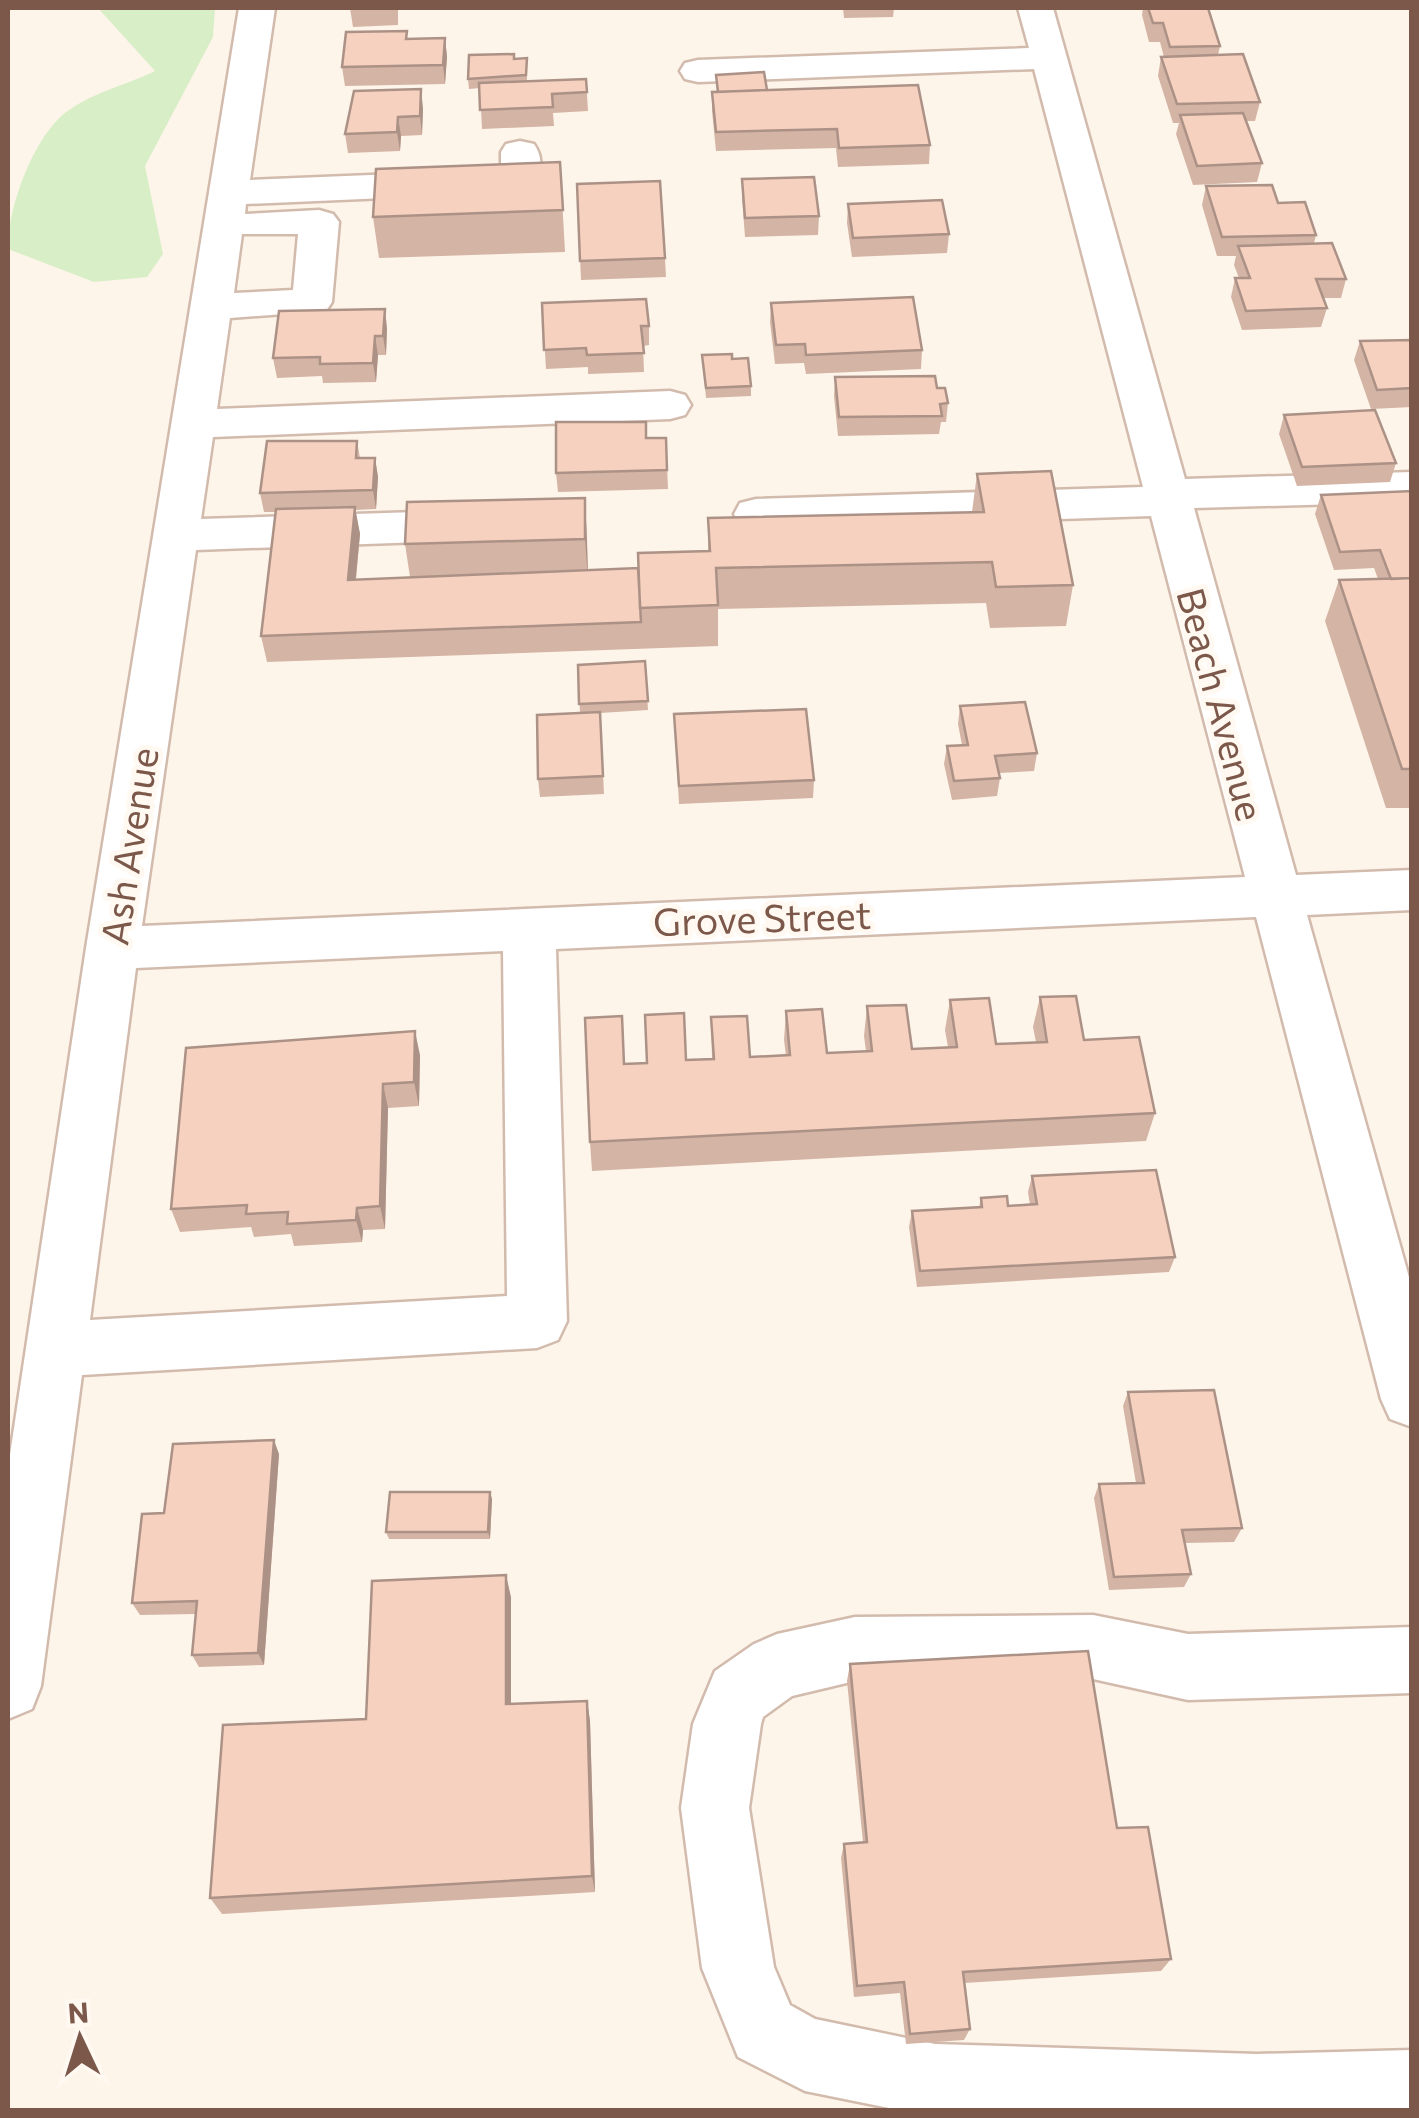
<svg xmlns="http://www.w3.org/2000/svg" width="1419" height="2118" font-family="Commissioner,sans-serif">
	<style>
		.green { fill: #d8eec6 }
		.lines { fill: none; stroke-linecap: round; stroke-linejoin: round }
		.minor-casing { stroke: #d2bbad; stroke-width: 5 }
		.minor { fill: #fff; fill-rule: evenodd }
		.wall { fill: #d4b4a4 }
		.shaded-wall { fill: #ac9286 }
		.building { fill: #f6d1bf; stroke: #ac9286; stroke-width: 2.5 }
		.labels { text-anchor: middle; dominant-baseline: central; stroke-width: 10; stroke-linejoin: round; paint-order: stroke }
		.street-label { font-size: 38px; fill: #7c584a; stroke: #fff9f2 }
	</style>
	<rect width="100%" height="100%" fill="#fef5ea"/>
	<path class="green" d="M98 8H215L213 37 145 166 163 254 147 277 94 282 8 249C7 209 34 134 69 110 93 93 128 84 155 71Z"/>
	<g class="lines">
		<defs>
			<path id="minor" d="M239 8H275L250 180 493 170 501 166V152L506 144 520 141 534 144C553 173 525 186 500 193L246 204 245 214 319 210 333 214 339 222 332 302 326 311 230 318 217 409 670 391 685 395 691 405 685 415 670 419 213 437 201 519 478 510 494 514 501 525 494 536 478 540 196 550 142 926 1245 877 1151 516 756 529 740 525 734 514 740 503 756 499 1143 487 1034 69 698 82 685 79 680 71 685 63 698 60 1029 48 1018 8H1053L1185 479 1412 472V502L1194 508 1296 875 1412 870V910L1307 915 1412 1288V1427L1390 1419 1381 1399 1256 917 556 949 567 1321 558 1340 537 1348 82 1375 41 1686 32 1709 8 1719V1468L86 948ZM242 234H298L293 290 234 293ZM503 951 507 1296 90 1320 136 968Z
				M1093 1615 1188 1634 1412 1627V1693L1188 1700 1093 1679 855 1681 792 1696 763 1717 761 1724 749 1808 774 1967 790 2005 815 2019 935 2044 1257 2054 1412 2050V2110H899L805 2091 738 2057 702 1968 681 1808 693 1724 715 1671 754 1644 777 1634 855 1617Z"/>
		</defs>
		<use href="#minor" class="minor-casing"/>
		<use href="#minor" class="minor"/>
	</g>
	<path class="wall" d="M350 8H398V25L353 27Z
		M843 8H894L893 17 844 18Z
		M1143 8H1207L1220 46 1218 55 1260 102 1255 121H1246L1262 163 1257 182 1193 185 1176 134 1179 123H1173L1158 76 1161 57H1164L1160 42H1149L1142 15Z
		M445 38 447 57 445 84 345 86 342 67 408 39Z
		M514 59 527 68V81L586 79 588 111 553 113 554 126 482 129 480 88 469 89 468 79Z
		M716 75 767 90 930 145 929 164 838 167 836 148 716 151 712 111V92H717Z
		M423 108 422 135 401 136 400 151 348 153 345 134Z
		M560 162 565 252 379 258 373 217Z
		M742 179 819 216 818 235 745 237 742 198Z
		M577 184 665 258 666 277 581 280Z
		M1206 186 1278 203 1316 235 1314 243 1346 279 1341 298H1323L1327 308 1321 327 1242 330 1231 297 1235 278H1239L1234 265 1236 256H1217L1202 205Z
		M848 204 949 234 947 253 852 257 847 223Z
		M542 303 649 326V345L643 346 644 372 588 374V367L546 369Z
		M771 303 922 350 921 369 806 374 804 363 775 364 770 322Z
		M387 328 386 355H378L376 382 323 383 322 376 277 378 273 358Z
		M1412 340V407L1371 409 1354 360 1360 341Z
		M702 355 751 386V396L706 398Z
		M835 377 937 388 948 403 946 422H941L939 434 838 436 834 396Z
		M1284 415 1396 463 1390 482 1297 486 1279 434Z
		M646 438H666L668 489 558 492 556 473Z
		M357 441 360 458H375L378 477 376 509 355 510 360 534 356 580 410 577 405 544 585 498 588 570 638 568 708 551V518L972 512 977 474 1073 585 1066 626 990 628 986 603 718 609V646L267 662 261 636 276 512H264L260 493Z
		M1412 491V808H1386L1325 621 1339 580 1378 579 1374 568 1334 570 1315 514 1321 495Z
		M645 661 648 710 600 713 604 794 540 797 538 779 580 713 578 665Z
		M960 706 1037 753 1034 771 999 773 1000 778 997 796 952 800 944 764 947 746 962 745 958 724Z
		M674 714 814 780 813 798 679 804Z
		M1040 997 1155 1113 1146 1141 592 1171 590 1142 624 1064 712 1059 711 1017 750 1057 786 1056 784 1040 786 1011 827 1053 866 1051 864 1036 867 1006 912 1049 948 1047 945 1030 950 1000 996 1044 1036 1042 1033 1027Z
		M420 1055 419 1106 388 1108 385 1229 363 1230 362 1242 294 1246 291 1234 254 1237 251 1227 180 1232 171 1209Z
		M1032 1176 1175 1257 1169 1272 917 1287 909 1227 912 1211 979 1207 981 1198 1008 1206 1030 1205 1028 1192Z
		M1128 1392 1242 1528 1234 1542 1185 1543 1191 1574 1184 1587 1109 1590 1094 1498 1099 1484 1136 1483 1123 1406Z
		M279 1454 264 1665 199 1667 192 1655 196 1614 140 1615 132 1603 164 1513Z
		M490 1492 492 1499 490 1539H389L386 1532Z
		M511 1597V1704L587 1701 590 1721 595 1892 222 1914 210 1898 366 1719Z
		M850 1664 1117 1828 1171 1959 1161 1971 964 1983 970 2029 964 2040 906 2044 900 1993 854 1997 841 1858 844 1844 863 1842 847 1681Z"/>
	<path class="shaded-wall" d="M445 38 447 57 445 84 443 65Z
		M421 89 423 108 422 135 420 116Z
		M398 117 401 136 400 151 397 132Z
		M385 309 387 328 386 355 383 336Z
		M375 336 378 355 376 382 373 363Z
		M375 458 378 477 376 509 373 490Z
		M585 498 587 539 588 580 585 539Z
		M355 507 360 534 353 606 348 580Z
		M415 1031 420 1055 419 1106 414 1082Z
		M383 1084 388 1108 385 1229 380 1206Z
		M357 1208 363 1230 362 1242 356 1220Z
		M274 1440 279 1454 264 1665 258 1653Z
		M490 1492 492 1499 490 1539 488 1532Z
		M506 1575 511 1597V1724L506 1704Z
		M587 1701 590 1721 595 1892 592 1876Z"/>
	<path class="building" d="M1148 8H1208L1220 46 1170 47 1163 23H1153Z
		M407 31 406 39 445 38 443 65 342 67 346 32Z
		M514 54V59L527 58 526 75 468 79 469 55Z
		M1243 54 1260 102 1177 104 1161 57Z
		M764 72 767 90 718 92 716 75Z
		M586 79 587 92 552 94 553 107 480 110 479 83Z
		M918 85 930 145 839 148 837 129 716 132 712 92Z
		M421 89 420 116 398 117 397 132 345 134 354 91Z
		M1243 113 1262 163 1197 166 1180 115Z
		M560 162 563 210 373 217 376 169Z
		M814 177 819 216 745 218 742 179Z
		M660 181 665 258 580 261 577 184Z
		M1272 185 1278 203 1305 202 1316 235 1222 237 1206 186Z
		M942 200 949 234 853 238 848 204Z
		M1332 243 1346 279H1316L1327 308 1246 311 1235 278H1250L1238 246Z
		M913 297 922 350 806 355 805 344 776 345 771 303Z
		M646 299 649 326H641L644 353 587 355 586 348 544 350 542 303Z
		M385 309 383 336H375L373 363 320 364V357L273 358 279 311Z
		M1412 340V388L1377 390 1360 341Z
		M732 354V359L748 358 751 386 706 388 702 355Z
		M935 376 937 388H945L948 403 940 404 942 416 839 417 835 377Z
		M1375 410 1396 463 1302 467 1284 415Z
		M556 422H646V438H666L667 470 556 473Z
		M267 441H357L356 458H375L373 490 260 493Z
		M1051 471 1073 585 996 587 992 562 716 568 718 605 640 608 638 553 710 551 708 518 984 512 977 474Z
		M1412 491V578L1391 579 1380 550 1340 552 1321 495Z
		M585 498V539L405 544 407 502Z
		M355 507 348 580 638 568 641 622 261 636 276 509Z
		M1412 578V769H1402L1339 580Z
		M645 661 648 701 579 704 578 665Z
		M1025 702 1037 753 995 756 1000 778 954 781 947 746 968 745 960 706Z
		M806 709 814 780 679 786 674 714Z
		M600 712 603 776 538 779 537 715Z
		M1076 996 1084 1040 1139 1037 1155 1113 590 1142 585 1018 622 1016 624 1064 647 1063 645 1015 684 1013 686 1060 714 1059 711 1017 747 1016 750 1057 790 1055 786 1011 822 1009 827 1053 872 1051 867 1006 906 1005 912 1049 957 1047 950 1000 989 998 996 1044 1047 1042 1040 997Z
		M415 1031 414 1082 383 1084 380 1206 357 1208 356 1220 287 1224 288 1212 246 1214 247 1205 171 1209 186 1048Z
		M1156 1170 1175 1257 920 1271 912 1211 982 1207 981 1198 1007 1196 1008 1206 1037 1204 1032 1176Z
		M1214 1390 1242 1528 1182 1530 1191 1574 1114 1577 1099 1484 1144 1483 1128 1392Z
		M274 1440 258 1653 192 1655 197 1601 132 1603 142 1514 164 1513 173 1444Z
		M390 1492H490L488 1532H386Z
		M506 1575V1704L587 1701 592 1876 210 1898 223 1725 366 1719 372 1581Z
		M1088 1651 1117 1828 1148 1827 1171 1959 963 1972 970 2029 910 2034 904 1982 857 1986 844 1844 867 1842 850 1664Z"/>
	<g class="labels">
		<g class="street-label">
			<text transform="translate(1222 704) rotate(75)">Beach Avenue</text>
			<text transform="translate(128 846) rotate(-81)">Ash Avenue</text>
			<text transform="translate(762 917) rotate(-2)">Grove Street</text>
		</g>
	</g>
	<rect width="1419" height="2118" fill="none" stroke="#7c584a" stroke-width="20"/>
	<g transform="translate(80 2038) rotate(356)" stroke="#fff9f2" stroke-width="8" paint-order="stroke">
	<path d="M0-8L18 38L0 25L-18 38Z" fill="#7c584a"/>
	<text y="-15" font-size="28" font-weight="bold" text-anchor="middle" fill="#7c584a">N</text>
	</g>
</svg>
